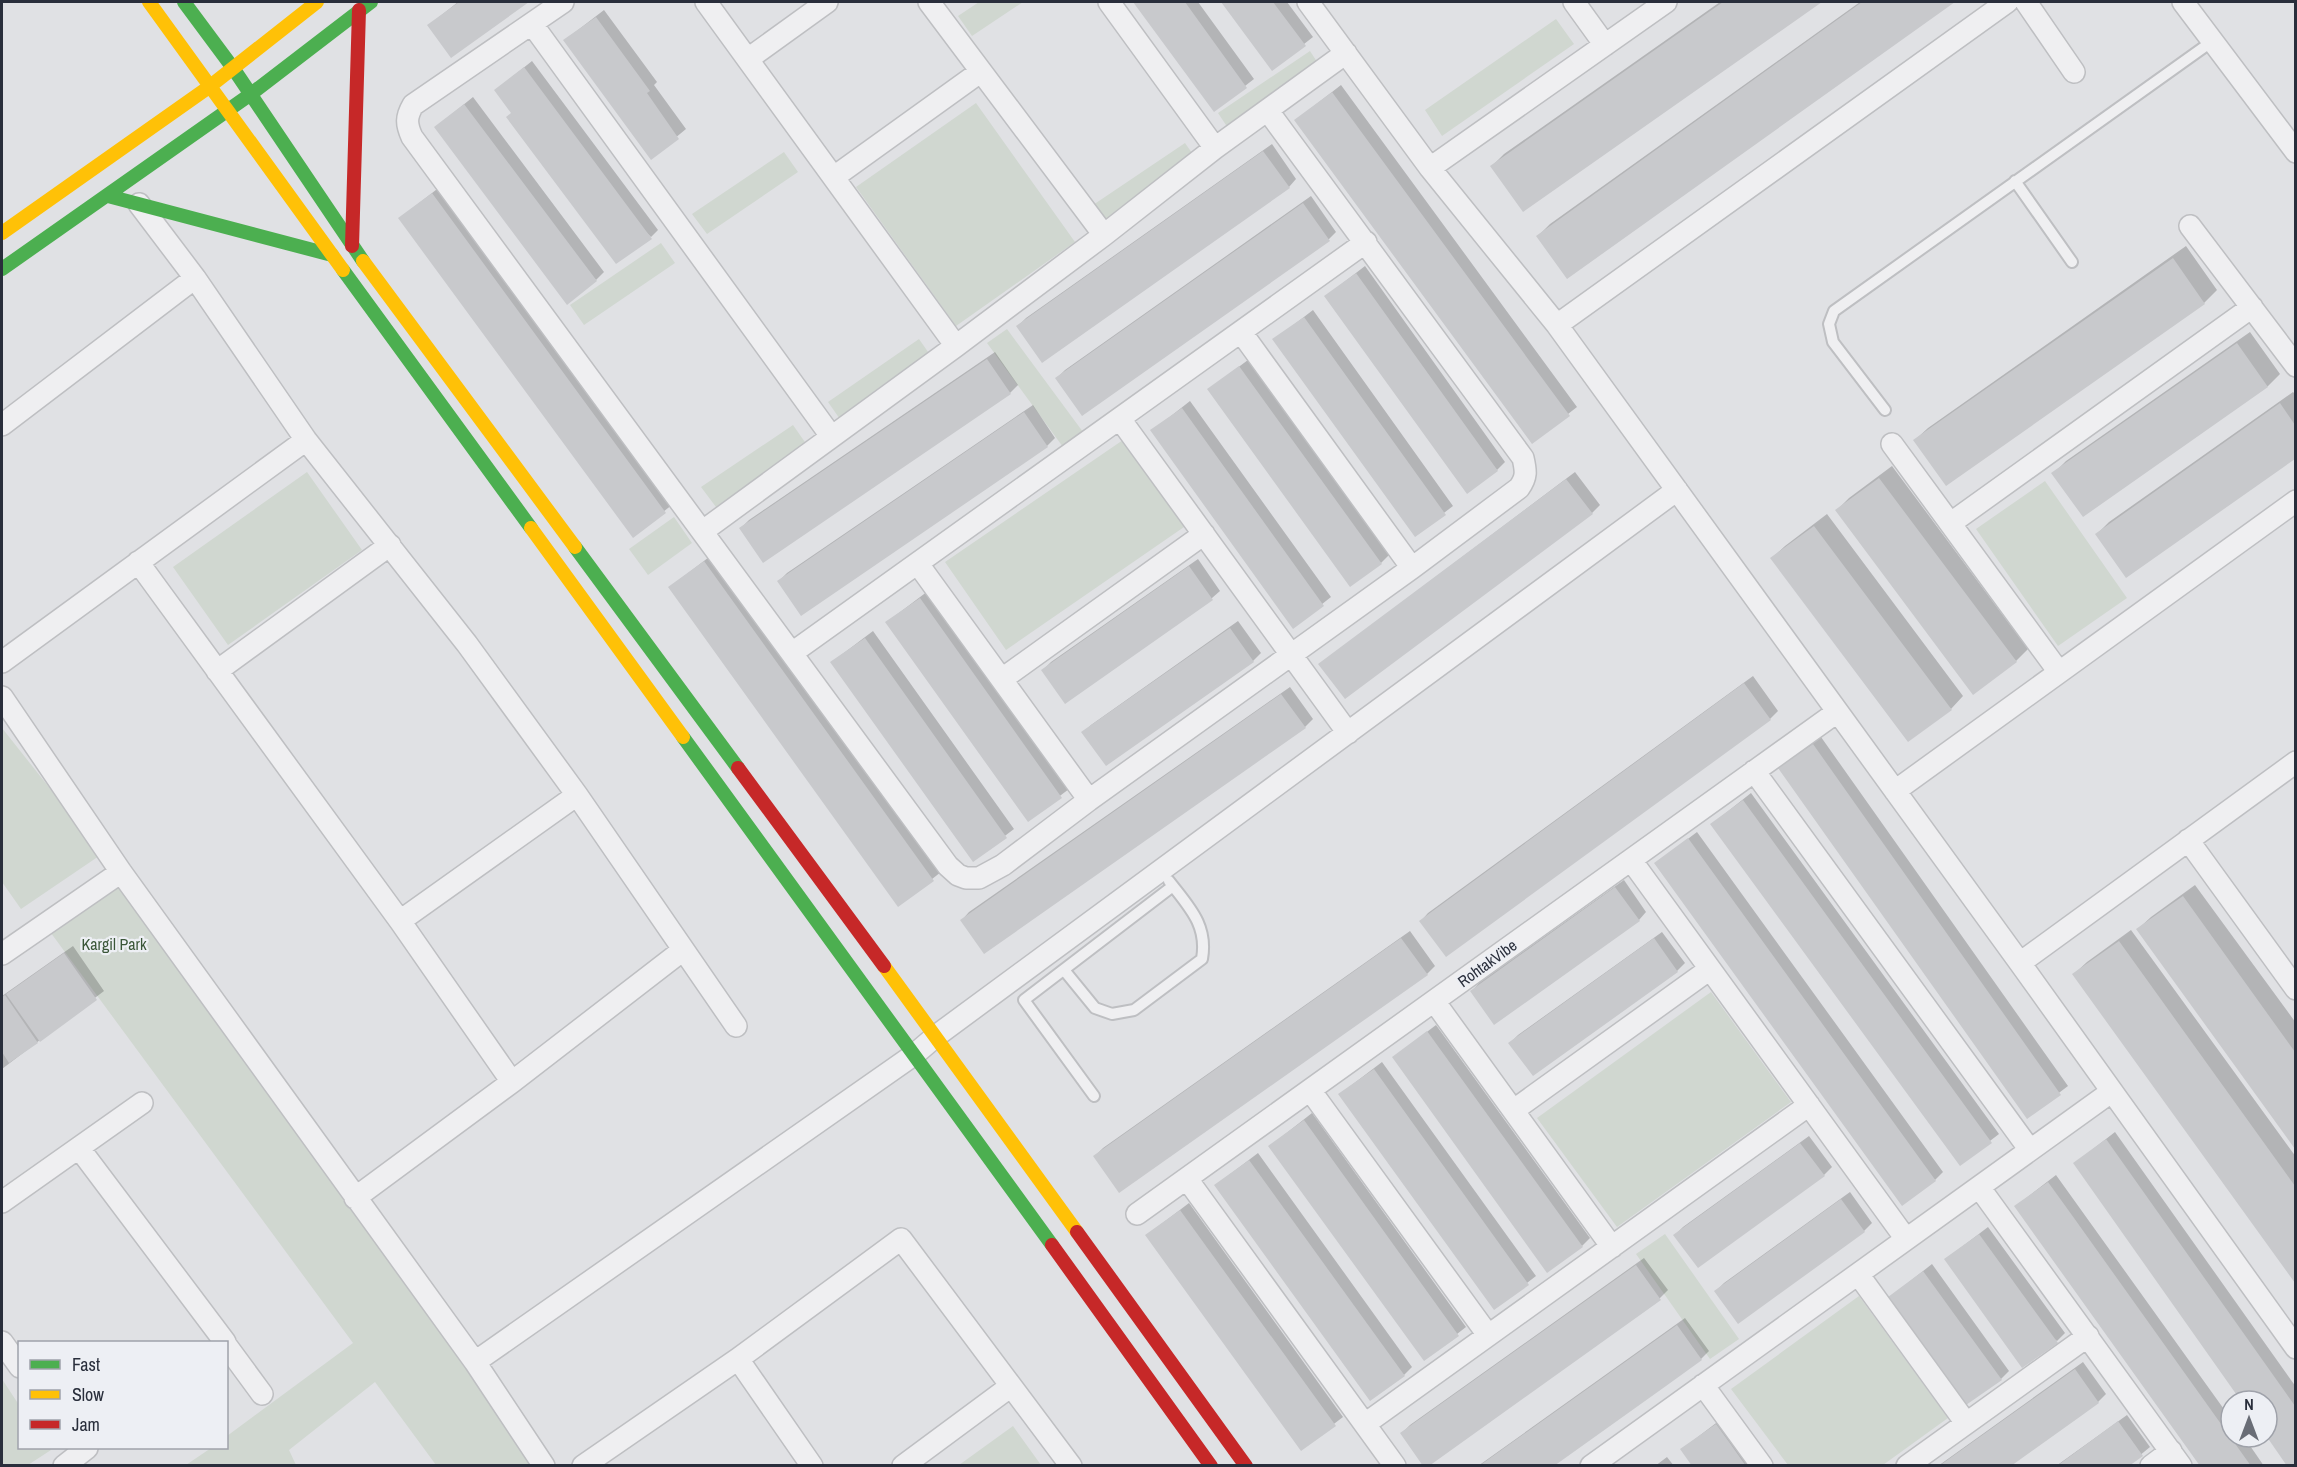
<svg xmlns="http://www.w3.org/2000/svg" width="2297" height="1467" font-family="'Archivo Narrow',sans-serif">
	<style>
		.green { fill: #d0d7d0 }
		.shadow { fill: #0003 }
		.building { fill: #c8c9cc }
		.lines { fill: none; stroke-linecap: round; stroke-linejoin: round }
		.lane-casing { stroke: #bebfc2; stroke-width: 14 }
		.street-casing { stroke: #bebfc2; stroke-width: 24 }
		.lane { stroke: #efeff1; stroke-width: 10 }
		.street { stroke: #efeff1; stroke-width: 21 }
		.fast { stroke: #4caf50; stroke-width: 14 }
		.slow { stroke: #ffc107; stroke-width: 14 }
		.jam { stroke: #c62828; stroke-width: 14 }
		.labels { text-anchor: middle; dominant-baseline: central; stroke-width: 4.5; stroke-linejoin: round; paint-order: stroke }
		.park-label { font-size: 16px; fill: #3a5638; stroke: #edeff4 }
		.street-label { font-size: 16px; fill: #292e3b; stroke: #edeff4 }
	</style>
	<rect width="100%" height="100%" fill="#e0e1e4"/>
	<path class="green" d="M979 2H1023L972 36 958 16Z
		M1556 19 1574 44 1442 136 1425 110Z
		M1310 51 1323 71 1232 134 1218 113Z
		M976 103 1075 242 956 326 856 187Z
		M1185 143 1199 163 1107 226 1093 205Z
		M784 152 798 172 707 234 692 214Z
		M661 243 675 263 584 325 570 305Z
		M1007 329 1083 432 1063 447 987 343Z
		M919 339 933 359 842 422 828 402Z
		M793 425 807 445 716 507 701 487Z
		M1123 440 1184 527 1006 650 945 562Z
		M307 472 362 550 228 645 173 567Z
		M2045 481 2127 598 2058 646 1976 529Z
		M674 517 692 543 648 575 629 549Z
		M2 728 102 854 21 909 2 882Z
		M121 877 538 1465H436L375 1382 289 1450 296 1465H186L211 1448H226L227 1436 353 1343 48 929Z
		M1711 992 1791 1102 1617 1227 1537 1118Z
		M1665 1234 1739 1339 1710 1359 1636 1254Z
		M1859 1296 1948 1418 1883 1465H1788L1731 1389Z
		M2 1379 19 1405 20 1448H49L51 1450 28 1465H2Z
		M1013 1426 1041 1465H959Z"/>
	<path class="shadow" d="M458 2H527L451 56 429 25Z
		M1135 2H1198L1254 79 1214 110Z
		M1222 2H1287L1313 37 1272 69Z
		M1720 2H1819L1523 210 1492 166 1504 154Z
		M1860 2H1952L1568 277 1538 236 1550 224Z
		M604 10 657 82 654 85 686 129 651 158 565 40Z
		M532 61 658 230 651 237 496 90Z
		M1341 85 1577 407 1532 442 1296 120Z
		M473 97 604 272 596 280 436 127Z
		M1272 144 1296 179 1289 187 1018 326 1026 318Z
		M441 186 673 504 633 536 400 218Z
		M1311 196 1336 232 1329 239 1057 378 1065 370Z
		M2186 246 2217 290 2204 303 1947 484 1915 440 1928 428Z
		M1365 266 1505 462 1497 470 1326 296Z
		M1313 310 1453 506 1415 535 1274 340Z
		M2250 332 2280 374 2268 386 2083 515 2053 474 2066 461Z
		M995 352 1018 385 1010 393 741 528 749 520Z
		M1248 360 1389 555 1381 563 1209 389Z
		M2293 392 2296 395V457L2126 576 2097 534 2109 522Z
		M1190 401 1331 597 1293 627 1152 431Z
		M1033 405 1055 438 1047 446 779 581 787 573Z
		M1892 466 2028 649 2016 661 1837 510 1849 498Z
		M1575 472 1600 505 1592 513 1320 664Z
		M1827 514 1963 696 1951 709 1772 558 1785 546Z
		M713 554 941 872 899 905 670 587Z
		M1198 559 1220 591 1212 598 1066 702 1043 670 1051 662Z
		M928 591 1069 789 1028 820 887 622Z
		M1238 621 1261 653 1253 661 1083 733 1091 725Z
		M873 631 1014 829 973 860 832 662Z
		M1753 676 1778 711 1770 719 1446 955 1421 921 1428 913Z
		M1290 687 1313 719 1305 727 962 920 969 912Z
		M1821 737 2068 1086 2027 1117 1780 768Z
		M1751 793 1999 1134 1960 1164 1712 824Z
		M1697 832 1943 1172 1935 1180 1656 863Z
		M1624 880 1646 912 1639 920 1472 991 1479 983Z
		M2195 885 2296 1023V1146L2138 929 2151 917Z
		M2131 930 2296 1157V1280L2074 974 2087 962Z
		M1410 931 1435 966 1427 974 1095 1156 1103 1148Z
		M1662 932 1685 963 1677 971 1510 1043 1518 1035Z
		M73 946 104 991 2 1069V996Z
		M1436 1025 1590 1238 1582 1246 1394 1057Z
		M1382 1062 1536 1276 1494 1308 1340 1094Z
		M1312 1113 1466 1327 1425 1359 1270 1146Z
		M2115 1132 2296 1387V1464L2294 1466 2267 1434V1401H2243L2075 1163Z
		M1809 1136 1832 1167 1824 1175 1675 1235 1683 1227Z
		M1258 1153 1412 1367 1404 1375 1216 1185Z
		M2056 1175 2231 1419V1437H2244L2264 1466H2201L2016 1206Z
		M1850 1192 1872 1223 1864 1231 1738 1322 1716 1291 1724 1283Z
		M1189 1203 1343 1417 1301 1449 1147 1235Z
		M1988 1227 2065 1333 2057 1341 1946 1259Z
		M1644 1258 1668 1290 1660 1298 1426 1466 1402 1433 1410 1425Z
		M1932 1264 2009 1371 2001 1379 1890 1297Z
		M1685 1318 1709 1351 1701 1359 1552 1466H1478Z
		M2083 1362 2106 1394 2098 1402 2009 1466H1938Z
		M2127 1415 2150 1447 2127 1466H2056Z
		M1724 1417 1759 1466H1694L1682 1449Z
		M1667 1457 1674 1466H1655Z"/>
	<path class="building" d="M459 2H529L451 58 427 25Z
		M1133 2H1185L1247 88 1214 112Z
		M1221 2H1273L1306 46 1272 71Z
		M1723 2H1822L1523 212 1490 166Z
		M1862 2H1955L1567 279 1536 236Z
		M596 17 650 91 647 93 679 139 651 160 563 40Z
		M524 67 652 239 616 264 506 117 511 113 494 90Z
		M1332 92 1570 416 1532 444 1294 120Z
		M464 104 597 281 567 305 434 127Z
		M1263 151 1290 188 1042 363 1016 326Z
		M432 193 666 513 633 538 398 218Z
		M1303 203 1330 241 1082 416 1055 378Z
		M2173 258 2205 304 1946 486 1913 440Z
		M1356 273 1498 471 1467 494 1324 296Z
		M1304 317 1446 515 1415 537 1272 339Z
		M2237 343 2268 387 2083 517 2051 473Z
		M987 359 1011 394 763 563 739 528Z
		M1239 366 1382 564 1350 587 1207 389Z
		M2280 403 2295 425V459L2126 578 2095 534Z
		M1182 408 1324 606 1293 629 1150 430Z
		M1024 412 1048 447 801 616 777 581Z
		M1879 478 2017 662 1973 695 1835 510Z
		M1566 479 1593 514 1345 699 1318 664Z
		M1814 526 1952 710 1908 742 1770 558Z
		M704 561 934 881 898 907 668 587Z
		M1189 566 1213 600 1065 704 1041 670Z
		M920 598 1062 798 1028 822 885 622Z
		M1230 628 1254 662 1106 766 1081 732Z
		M865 638 1007 838 973 862 830 662Z
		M1744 683 1771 720 1446 957 1419 921Z
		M1281 694 1306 728 984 954 960 920Z
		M1813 744 2061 1095 2027 1119 1778 768Z
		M1743 800 1992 1143 1960 1166 1710 824Z
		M1688 838 1936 1181 1902 1206 1654 863Z
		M1615 887 1640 921 1494 1025 1470 991Z
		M2183 896 2295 1052V1149L2136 929Z
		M1401 938 1428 975 1119 1193 1093 1156Z
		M1654 938 1678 972 1533 1076 1508 1043Z
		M2119 941 2295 1186V1283L2072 974Z
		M64 953 97 1000 40 1042 6 994Z
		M5 995 38 1043 9 1063 2 1052V997Z
		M1427 1031 1583 1247 1547 1273 1392 1057Z
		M1374 1069 1529 1285 1494 1310 1338 1094Z
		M1304 1120 1459 1336 1424 1361 1268 1146Z
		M2106 1139 2295 1406V1466H2287L2267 1437V1401H2241L2073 1163Z
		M1800 1143 1825 1176 1698 1268 1673 1235Z
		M1249 1160 1405 1376 1370 1401 1214 1185Z
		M2048 1182 2074 1218 2251 1466H2200L2014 1206Z
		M1841 1199 1865 1232 1738 1324 1714 1291Z
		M1180 1210 1336 1426 1301 1451 1145 1235Z
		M1979 1234 2058 1343 2022 1368 1944 1259Z
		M1636 1265 1661 1300 1429 1466H1423L1400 1433Z
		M1923 1271 2002 1380 1966 1405 1888 1297Z
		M1677 1325 1702 1360 1666 1386 1554 1466H1479Z
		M2075 1369 2099 1403 2081 1416 2011 1466H1939Z
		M2118 1421 2143 1456 2129 1466H2057Z
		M1716 1424 1729 1442 1746 1466H1692L1680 1449Z"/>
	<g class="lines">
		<defs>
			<path id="lane" d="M2015 181 2072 262
				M1885 410 1833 342 1829 324 1834 311 2214 40
				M1064 970 1095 1008 1112 1014 1134 1010 1202 959C1208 925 1189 907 1169 881
				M1094 1096 1024 1000 1173 886"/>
			<path id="street" d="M563 2 413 105C406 117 406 124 412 137L948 866 958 875 966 878H979L1003 865 1089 800 1412 568 1519 488C1527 477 1526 471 1523 458L1268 111
				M706 2 956 346
				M929 2 1104 235
				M1109 2 1215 148
				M1308 2 1430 168 1557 325 2020 963 2296 1348
				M1574 2 1605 45
				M2026 2 2074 72
				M2183 2 2296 152
				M532 24 831 436
				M748 59 827 2
				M1430 168 1666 2
				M834 177 980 72
				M139 204 195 278 306 440 467 644 577 795 736 1026
				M2190 226 2296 366
				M1557 325 2007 2
				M1241 332 1412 568
				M1120 419 1348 733
				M2 425 195 278
				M1892 444 2059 672
				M1951 523 2252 307
				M703 531 956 346 1104 235 1215 148 1346 53
				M138 562 400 921 512 1082
				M918 564 1089 800
				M792 653 1366 242
				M2 662 306 440
				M217 671 390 545
				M1002 679 1204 534
				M2 697 121 872 475 1362 544 1466
				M1754 771 2030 1150
				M1895 791 2296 501
				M2188 840 2296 989
				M1631 860 1906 1239
				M400 921 577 795
				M2 954 121 872
				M2020 963 2296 762
				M1434 1001 1612 1247
				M1310 1090 1488 1335
				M1514 1110 1710 969
				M79 1148 225 1342
				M1187 1179 1395 1466
				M1979 1187 2181 1466
				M355 1198 512 1082 683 950
				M2 1202 142 1103
				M1137 1214 1837 712
				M1858 1274 1966 1423
				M2 1342 20 1367
				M226 1345 262 1394
				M738 1359 812 1466
				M475 1362 915 1054 936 1036 1677 490
				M1703 1385 1762 1466
				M1365 1424 1809 1105
				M64 1466 87 1448
				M583 1466 738 1359 901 1239 1071 1466
				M903 1466 1011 1386
				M1591 1466 2111 1092
				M1907 1466 2088 1336
				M2151 1466 2171 1451"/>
		</defs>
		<use href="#lane" class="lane-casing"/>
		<use href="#street" class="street-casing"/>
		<use href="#lane" class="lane"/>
		<use href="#street" class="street"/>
		<path class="fast" d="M184 2 233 68 363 261
			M108 196 332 255
			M2 269 251 94 371 2
			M343 270 531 528
			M575 547 738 768
			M683 737 1052 1245"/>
		<path class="slow" d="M149 2 343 270
			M2 233 209 87 317 2
			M363 261 575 547
			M531 528 683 737
			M884 966 1077 1232"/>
		<path class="jam" d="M352 246 359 10
			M738 768 884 966
			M1077 1232 1246 1466
			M1052 1245 1211 1466"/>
	</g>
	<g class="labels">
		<g class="park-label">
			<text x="114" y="944">Kargil Park</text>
		</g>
		<g class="street-label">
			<text transform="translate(1487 963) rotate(-36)">RohtakVibe</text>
		</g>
	</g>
	<rect width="2297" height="1467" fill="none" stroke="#292e3b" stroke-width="6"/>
	<rect x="18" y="1341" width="210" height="108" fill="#edeff4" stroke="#9fa2aa" stroke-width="1.5"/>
	<rect x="30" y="1360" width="30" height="9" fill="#4caf50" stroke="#9fa2aa" stroke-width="1.5"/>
	<text x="72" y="1371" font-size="18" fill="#292e3b">Fast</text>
	<rect x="30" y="1390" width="30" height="9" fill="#ffc107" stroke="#9fa2aa" stroke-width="1.5"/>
	<text x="72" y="1401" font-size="18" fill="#292e3b">Slow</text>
	<rect x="30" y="1420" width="30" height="9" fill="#c62828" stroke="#9fa2aa" stroke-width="1.5"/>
	<text x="72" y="1431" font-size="18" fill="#292e3b">Jam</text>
	<g transform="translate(2249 1419)"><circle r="28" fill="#edeff4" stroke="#9fa2aa" stroke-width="1.5"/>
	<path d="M0-4.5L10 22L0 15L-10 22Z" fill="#696d76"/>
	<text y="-9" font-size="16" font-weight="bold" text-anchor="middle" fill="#292e3b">N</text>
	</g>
</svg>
